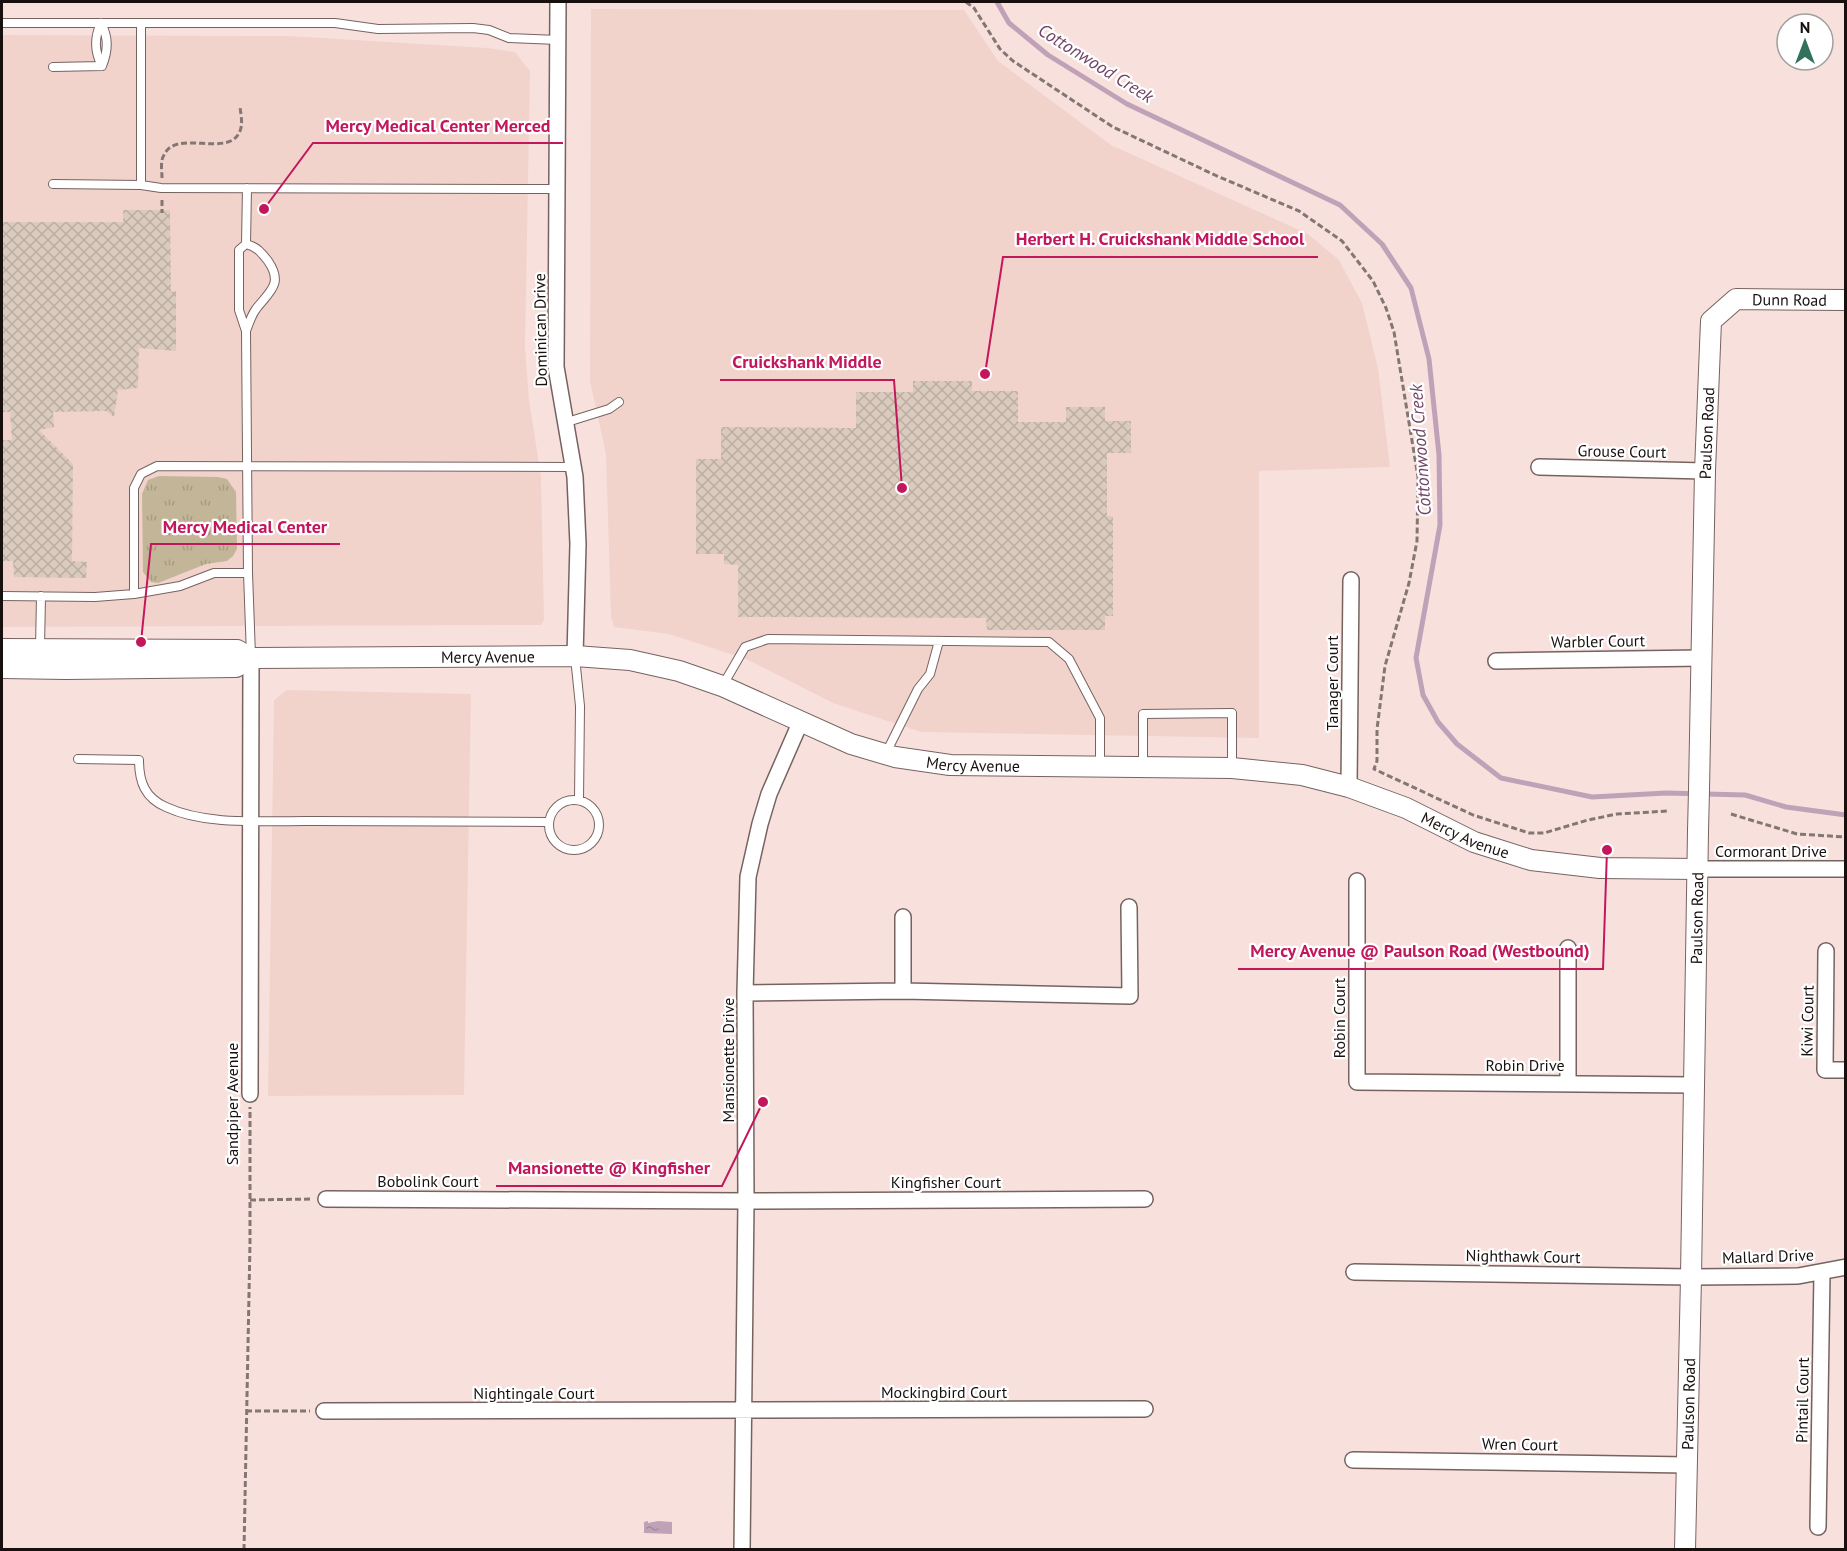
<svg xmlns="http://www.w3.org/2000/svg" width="1847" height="1551" font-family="'PT Sans',sans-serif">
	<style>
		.built { fill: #f1d3cc }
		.grass { fill: url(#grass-tufts) }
		.water { fill: url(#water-ripples) }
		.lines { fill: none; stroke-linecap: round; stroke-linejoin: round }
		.stream { stroke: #c0a2b8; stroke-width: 5 }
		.building { fill: url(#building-cross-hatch) }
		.service-casing { stroke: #766360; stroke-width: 10 }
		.minor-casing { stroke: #766360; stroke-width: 18 }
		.tertiary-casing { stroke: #766360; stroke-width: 22 }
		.path { stroke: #847673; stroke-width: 3; stroke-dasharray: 6 3; stroke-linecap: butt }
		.service { stroke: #fff; stroke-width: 8 }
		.minor { stroke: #fff; stroke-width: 15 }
		.tertiary { stroke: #fff; stroke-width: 20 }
		.tertiary-bridge-casing { stroke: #766360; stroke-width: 22; stroke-linecap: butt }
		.tertiary-bridge { stroke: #fff; stroke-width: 20 }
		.labels { text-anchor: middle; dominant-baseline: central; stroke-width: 4.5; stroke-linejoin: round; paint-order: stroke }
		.street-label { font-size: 16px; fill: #17100e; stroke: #fff }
		.water-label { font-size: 18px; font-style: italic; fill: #704566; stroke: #fff }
		.leader { fill: none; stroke: #c2185b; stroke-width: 2 }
		.callout-dot { fill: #c2185b; stroke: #fff; stroke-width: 2 }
		.callout-label { font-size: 18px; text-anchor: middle; font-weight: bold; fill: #c2185b; stroke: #fff; stroke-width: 4.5; stroke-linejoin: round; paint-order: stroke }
	</style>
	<defs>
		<pattern id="grass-tufts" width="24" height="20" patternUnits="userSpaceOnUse" patternTransform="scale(1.5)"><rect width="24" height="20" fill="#c3b698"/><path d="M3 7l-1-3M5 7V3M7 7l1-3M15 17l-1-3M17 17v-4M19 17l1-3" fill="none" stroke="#a79b82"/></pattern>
		<pattern id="water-ripples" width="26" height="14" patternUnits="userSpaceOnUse" patternTransform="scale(1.5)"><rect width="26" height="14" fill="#c0a2b8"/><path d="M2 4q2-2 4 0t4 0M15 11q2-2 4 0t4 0" fill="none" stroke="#a48a9d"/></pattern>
		<pattern id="building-cross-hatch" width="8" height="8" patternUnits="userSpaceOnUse" patternTransform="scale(1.5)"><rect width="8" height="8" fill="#dbcbbe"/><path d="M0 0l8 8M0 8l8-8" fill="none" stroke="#bbada2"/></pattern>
	</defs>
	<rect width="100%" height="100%" fill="#f8e1dd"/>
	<path class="built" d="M591 9 964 10 998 61 1111 145 1308 234 1339 260 1362 303 1378 368 1390 467 1259 471V738L921 732 833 703 746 659 669 634 614 627 611 617 606 454 590 381Z
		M2 35 289 36 488 48 515 52 530 71 525 348 529 400 541 476 544 620 541 625 2 627Z
		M287 690 471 694 464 1095 268 1096 274 700Z"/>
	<path class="grass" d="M159 476 218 477 227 479 236 492 237 549 233 556 227 561 206 564 158 583 151 582 143 572 142 494 148 480Z"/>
	<path class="water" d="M648 1521V1523L658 1521 672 1522V1534L644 1533V1522Z"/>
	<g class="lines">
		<path class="stream" d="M997 2 1009 23 1048 55 1127 104 1340 205 1382 244 1411 288 1429 359 1439 455 1440 525 1416 658 1423 695 1438 722 1457 744 1501 778 1592 797 1666 793 1745 795 1786 807 1846 815"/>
	</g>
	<path class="building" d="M123 210H170L171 292 176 291V351L139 348 138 388 118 390 114 417 106 411 53 412 54 427 39 430 73 464 72 561 87 562 86 578 14 577 13 561H2V440H12L10 412H3L2 386V222H123Z
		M913 381H972V391H1018V422H1066V407H1105V421H1131V453H1107V516H1113V616H1105V630H987L986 618 738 617V565L724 564V554H696V459H721V427L856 428V392H913Z"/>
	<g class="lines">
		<defs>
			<path id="service" d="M2 23H335L378 29 473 28 489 30 509 38 558 40
				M101 23C109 38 108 51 102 66
				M101 23C94 38 94 51 102 66
				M53 67 102 66
				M53 184 141 185 161 188 557 189
				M141 185V23
				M246 244 247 188
				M246 331C249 323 251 316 256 309 269 292 284 284 268 261 261 252 257 247 246 244L239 250V310L246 331 248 573 251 656
				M564 423 609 409 619 402
				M134 594V488L141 474 157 466 573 467
				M2 596 95 597 134 594 180 586 214 573H248
				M40 648 41 596
				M575 657 580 706 579 800
				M723 685 745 647 768 639 1049 642 1069 659 1100 718V765
				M886 753 918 689 930 674 939 641
				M78 759 139 760C139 782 145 798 166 807 209 827 269 820 315 821 393 821 471 822 548 822
				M1143 765V714L1232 713V768
				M549 825a25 25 0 1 1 50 0a25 25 0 1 1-50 0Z"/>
			<path id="minor" d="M558 2 556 367 575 477 578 544 575 656
				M1539 467 1705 471
				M1496 661 1702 658
				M1349 787 1351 580
				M1697 869H1846
				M1357 881V1082L1693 1085
				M1568 948V1084
				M1826 951 1825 1070H1846
				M903 991V917
				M745 993 903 991 1130 996 1129 907
				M250 1094 251 658
				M326 1199 746 1201 1145 1199
				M1354 1272 1691 1277 1798 1276 1846 1267
				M324 1411 1145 1409
				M1353 1460 1688 1465
				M1818 1527 1822 1273
				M742 1550 746 1201 745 993 748 877 760 824 769 794 800 723"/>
			<g id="tertiary">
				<path id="s1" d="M2 649 237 650 251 658 575 656 630 660 679 671 722 686 851 744 895 757 950 765 1232 768 1302 775 1349 787 1406 808 1474 842 1531 860 1600 868 1697 869"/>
				<path d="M2 668 66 669 236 667 251 658"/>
				<path id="s2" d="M1699 790 1705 471 1711 321 1736 299 1846 300"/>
				<path id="s3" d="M1685 1550 1691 1277 1698 831"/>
			</g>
		</defs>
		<use href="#service" class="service-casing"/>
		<use href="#minor" class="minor-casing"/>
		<use href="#tertiary" class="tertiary-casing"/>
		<path class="path" d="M966 2 974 8 1000 49 1013 61 1113 127 1217 176 1299 211 1342 241 1373 281 1386 308 1394 332 1418 477 1417 541 1409 583 1385 666 1377 729V761L1374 769 1473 815 1529 833H1544L1588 820 1617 814 1668 811
			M162 178C162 171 160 161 164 155 176 128 229 159 240 131 243 124 241 115 240 107
			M162 200V213
			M1731 814 1797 834 1846 837
			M250 1200 312 1199
			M246 1411H310
			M244 1550 250 1243V1107"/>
		<use href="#service" class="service"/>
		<use href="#minor" class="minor"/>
		<use href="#tertiary" class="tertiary"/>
		<defs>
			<path id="tertiary-bridge" d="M1698 831 1699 790"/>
		</defs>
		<use href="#tertiary-bridge" class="tertiary-bridge-casing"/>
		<use href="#tertiary-bridge" class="tertiary-bridge"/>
	</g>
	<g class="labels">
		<g class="street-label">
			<text stroke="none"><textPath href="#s2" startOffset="556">Dunn Road</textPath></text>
			<text transform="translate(540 330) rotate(-91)">Dominican Drive</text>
			<text stroke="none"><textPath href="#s2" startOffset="357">Paulson Road</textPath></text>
			<text transform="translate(1622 451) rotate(1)">Grouse Court</text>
			<text transform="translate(1598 641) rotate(-1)">Warbler Court</text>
			<text stroke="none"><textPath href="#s1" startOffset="488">Mercy Avenue</textPath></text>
			<text transform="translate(1332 683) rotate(-90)">Tanager Court</text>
			<text stroke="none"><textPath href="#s1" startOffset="992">Mercy Avenue</textPath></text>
			<text stroke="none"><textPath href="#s1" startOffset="1496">Mercy Avenue</textPath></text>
			<text x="1771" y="851">Cormorant Drive</text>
			<text stroke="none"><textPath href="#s3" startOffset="632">Paulson Road</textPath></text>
			<text transform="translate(1339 1018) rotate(-90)">Robin Court</text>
			<text transform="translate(1807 1021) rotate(-89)">Kiwi Court</text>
			<text transform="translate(728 1060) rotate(-90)">Mansionette Drive</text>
			<text x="1525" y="1065">Robin Drive</text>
			<text transform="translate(232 1104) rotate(-90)">Sandpiper Avenue</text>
			<text x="428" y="1181">Bobolink Court</text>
			<text x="946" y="1182">Kingfisher Court</text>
			<text transform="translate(1523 1256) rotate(1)">Nighthawk Court</text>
			<text transform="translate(1768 1256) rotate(-2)">Mallard Drive</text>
			<text x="944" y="1392">Mockingbird Court</text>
			<text x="534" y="1393">Nightingale Court</text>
			<text transform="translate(1802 1400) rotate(-89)">Pintail Court</text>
			<text stroke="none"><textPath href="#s3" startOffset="146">Paulson Road</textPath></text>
			<text transform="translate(1520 1444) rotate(1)">Wren Court</text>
		</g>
		<g class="water-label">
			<text transform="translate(1096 63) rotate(32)">Cottonwood Creek</text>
			<text transform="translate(1420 450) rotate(-94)">Cottonwood Creek</text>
		</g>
	</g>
	<path class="leader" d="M264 209L313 143H563M985 374L1003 257H1318M902 488L894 380H720M141 642L151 544H340M1607 850L1603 969H1238M763 1102L722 1186H496"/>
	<g class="callout-dot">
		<circle cx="264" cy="209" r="6"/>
		<circle cx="985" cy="374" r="6"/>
		<circle cx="902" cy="488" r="6"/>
		<circle cx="141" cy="642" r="6"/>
		<circle cx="1607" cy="850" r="6"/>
		<circle cx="763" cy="1102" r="6"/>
	</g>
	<g class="callout-label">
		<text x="438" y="132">Mercy Medical Center Merced</text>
		<text x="1160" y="245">Herbert H. Cruickshank Middle School</text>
		<text x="807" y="368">Cruickshank Middle</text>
		<text x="245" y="533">Mercy Medical Center</text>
		<text x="1420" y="957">Mercy Avenue @ Paulson Road (Westbound)</text>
		<text x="609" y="1174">Mansionette @ Kingfisher</text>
	</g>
	<rect width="1847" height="1551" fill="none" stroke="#17100e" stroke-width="6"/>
	<g transform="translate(1805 42)"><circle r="28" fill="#ffffff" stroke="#a29f9f" stroke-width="1.5"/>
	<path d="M0-4.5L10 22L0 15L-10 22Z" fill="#33715d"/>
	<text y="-9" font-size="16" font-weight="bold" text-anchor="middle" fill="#17100e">N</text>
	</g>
</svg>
